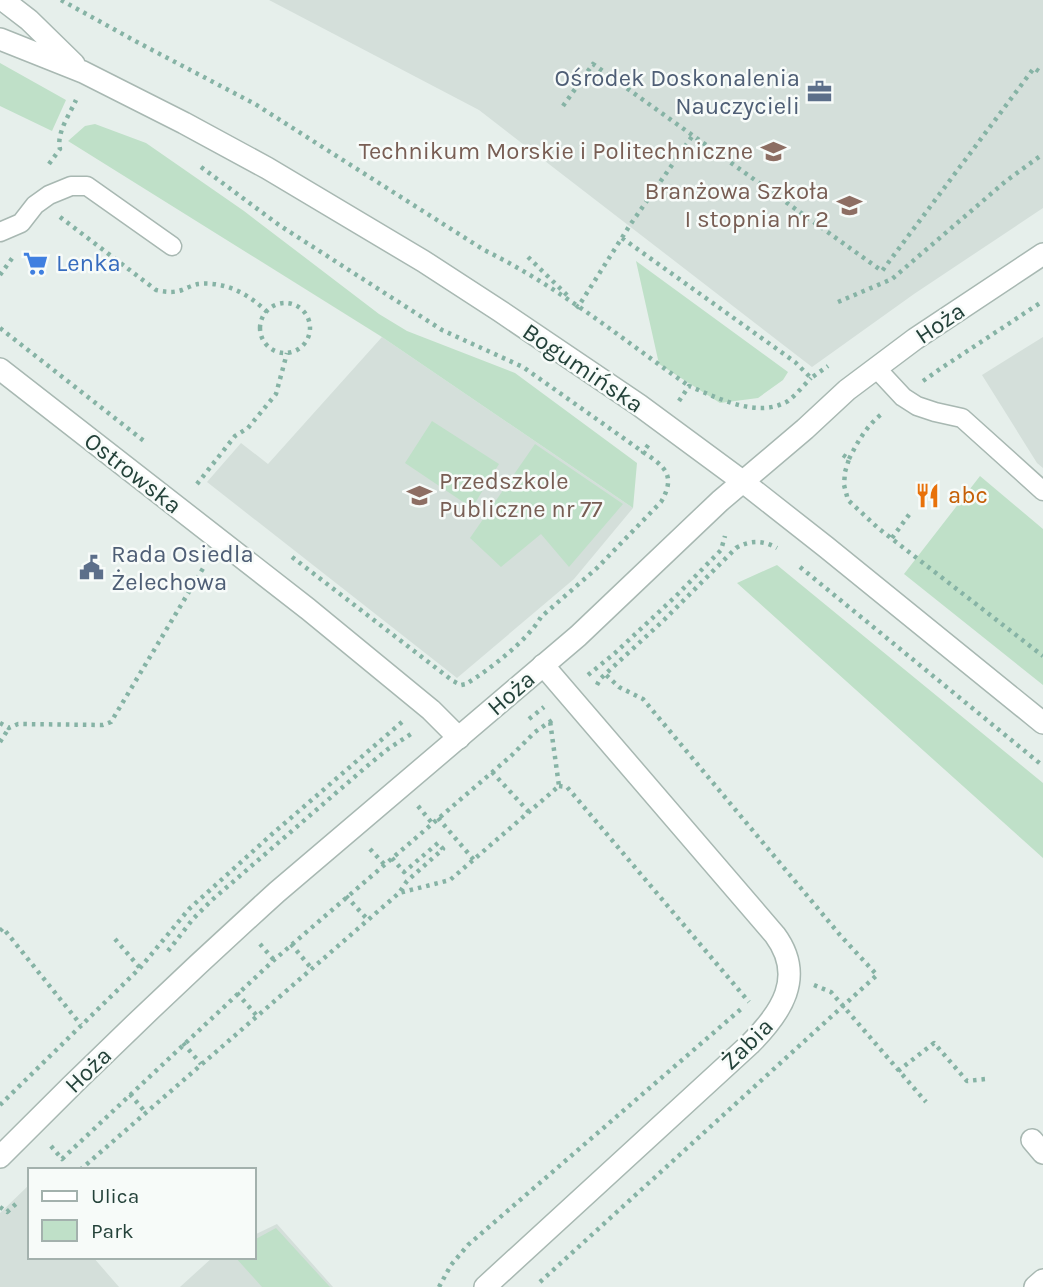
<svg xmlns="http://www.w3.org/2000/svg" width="1043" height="1287" font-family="Karla,sans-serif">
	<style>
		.built { fill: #d4dfda }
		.green { fill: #bfe0c8 }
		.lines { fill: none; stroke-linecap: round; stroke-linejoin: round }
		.service-casing { stroke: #a8b8b2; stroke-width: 21 }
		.minor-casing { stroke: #a8b8b2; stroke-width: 24 }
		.tertiary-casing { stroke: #a8b8b2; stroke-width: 24 }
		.path { stroke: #86b3a5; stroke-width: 4.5; stroke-dasharray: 3.5 5; stroke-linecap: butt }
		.service { stroke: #fff; stroke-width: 18 }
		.minor { stroke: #fff; stroke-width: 21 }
		.tertiary { stroke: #fff; stroke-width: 21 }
		.labels { text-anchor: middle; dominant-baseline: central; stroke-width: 5; stroke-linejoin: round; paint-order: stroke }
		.service-label { font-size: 24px; fill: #4e5e75; stroke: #f7fbf9; text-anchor: end }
		.education-label { font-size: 24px; fill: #785e54; stroke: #f7fbf9; text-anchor: end }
		.shop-label { font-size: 24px; fill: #366cbe; stroke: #f7fbf9; text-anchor: start }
		.street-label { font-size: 24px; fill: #24423a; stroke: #f7fbf9 }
		.food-label { font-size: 24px; fill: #c56008; stroke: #f7fbf9; text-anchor: start }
	</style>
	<rect width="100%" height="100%" fill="#e6efeb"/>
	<path class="built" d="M269 0H1043V208L914 294 812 367 479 110Z
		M382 337 633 508 574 579 457 678 207 482 241 443 268 464Z
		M1043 337V468L1037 463 982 375Z
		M29 1185 30 1257H93L119 1287H0V1213Z
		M277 1224 333 1287H180L213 1257H254V1235Z"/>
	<path class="green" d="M0 63 66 100 52 131 0 106Z
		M95 124 146 143 244 211 379 314 407 331 515 373 637 463 633 508 382 337 68 141 85 126Z
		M636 261 788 372 783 380 758 398 720 403 659 364Z
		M432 421 499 464 472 508 405 463Z
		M535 444 623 504 569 567 541 534 501 567 470 538Z
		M980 476 1043 529V685L904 574Z
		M777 565 1043 783V858L737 583Z
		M276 1228 330 1287H262L235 1257H254V1240Z"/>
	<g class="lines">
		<defs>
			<path id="service" d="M0 232 21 223 35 205 49 195 71 186H87L172 246
				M876 368 903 397 917 406 935 412 962 418 1043 491"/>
			<path id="minor" d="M0 369 308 609 431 710 459 738
				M1032 1140 1043 1153
				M485 1287 750 1044C781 1013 806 977 775 935L543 665
				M1035 1287 1043 1280"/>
			<path id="tertiary" d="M3 0 29 20 74 64
				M0 39 83 72 184 123 267 168 423 261 500 311 639 405 742 481 826 547 1043 723
				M0 1157C90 1066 182 978 277 892L578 636 720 501 805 429 847 390 915 339 1043 254"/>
		</defs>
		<use href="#service" class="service-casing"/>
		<use href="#minor" class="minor-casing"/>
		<use href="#tertiary" class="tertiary-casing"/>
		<path class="path" d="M61 0 137 42 255 104 484 250C558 286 622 339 689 386
			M563 106 593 64 882 271 1034 68 1043 74
			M49 164 60 149C56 133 70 114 76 100
			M201 167 279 225 442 330 523 367 643 452
			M60 217 156 290C165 292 173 293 182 290 187 288 193 285 198 284 225 281 249 294 267 312
			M622 238 795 362 811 378 828 366
			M528 257 570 298
			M0 275 13 257
			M838 302 892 279 1006 181 1043 154
			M260 328a25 25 0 1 1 50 0a25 25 0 1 1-50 0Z
			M576 305 578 307 630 225 693 135
			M0 328 144 441
			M923 381 940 369 1043 301
			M679 401 689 386C718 398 757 419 788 401 796 395 804 385 811 378
			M843 455 849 459 845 472 844 485 848 500 878 528 1043 656
			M849 459C858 441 867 425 883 413
			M197 484 235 436 248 428 276 394 287 353
			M892 538 911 512
			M292 557 453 681 461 685 466 684C489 670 528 640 541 617L597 568 661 502C676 476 666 467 643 452L649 444
			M800 567 1043 766
			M588 675 615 653 676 596 721 550 725 536
			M597 685 600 679 664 620 736 548C750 540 763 540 777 548
			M529 719 544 707
			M0 723 9 728 18 724 103 725 111 722 205 565
			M0 742 9 728
			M492 772 529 812
			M559 786 567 787 749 1002
			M418 806 432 823
			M438 818 474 860
			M370 849 384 864
			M392 858 404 872 438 843 443 849 407 881 399 893
			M346 896 368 920
			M0 931 3 928 81 1025
			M115 939 140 968
			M260 944 274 960
			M291 944 312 969
			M168 951 193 919 212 900 366 767 388 749 414 732
			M814 985 831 992 926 1102
			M237 993 257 1016
			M183 1043 201 1064
			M898 1071 934 1043 967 1081 986 1079
			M130 1094 146 1113
			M0 1105 140 968 189 909 271 835 402 722
			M51 1146 62 1159 274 960 511 756 535 732 554 719
			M80 1170 399 893 450 880 559 786 550 721
			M0 1207 7 1212 18 1202
			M540 1282 877 975 840 935 643 699 619 687 605 674
			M439 1287 451 1265 468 1245 741 1009"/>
		<use href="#service" class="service"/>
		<use href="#minor" class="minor"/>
		<use href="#tertiary" class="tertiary"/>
	</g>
	<defs>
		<symbol id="office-bare" viewBox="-9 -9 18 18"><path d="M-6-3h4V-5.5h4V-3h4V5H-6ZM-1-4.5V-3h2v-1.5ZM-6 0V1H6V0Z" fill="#5c6f8a" stroke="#f7fbf9" stroke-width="2.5" paint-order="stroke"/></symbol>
		<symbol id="school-bare" viewBox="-9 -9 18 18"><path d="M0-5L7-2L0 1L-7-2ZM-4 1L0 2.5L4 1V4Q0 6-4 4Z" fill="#8d6e63" stroke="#f7fbf9" stroke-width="2.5" paint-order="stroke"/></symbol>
		<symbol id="supermarket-bare" viewBox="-9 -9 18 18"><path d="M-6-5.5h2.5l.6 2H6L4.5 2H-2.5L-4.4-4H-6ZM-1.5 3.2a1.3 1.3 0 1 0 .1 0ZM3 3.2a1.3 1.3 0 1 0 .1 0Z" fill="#3f7fe0" stroke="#f7fbf9" stroke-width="2.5" paint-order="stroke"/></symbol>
		<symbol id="restaurant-bare" viewBox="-9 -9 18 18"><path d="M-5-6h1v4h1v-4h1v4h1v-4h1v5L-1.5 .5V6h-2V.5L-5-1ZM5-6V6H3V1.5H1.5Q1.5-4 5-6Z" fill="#e8710a" stroke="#f7fbf9" stroke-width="2.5" paint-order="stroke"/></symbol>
		<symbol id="civic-bare" viewBox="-9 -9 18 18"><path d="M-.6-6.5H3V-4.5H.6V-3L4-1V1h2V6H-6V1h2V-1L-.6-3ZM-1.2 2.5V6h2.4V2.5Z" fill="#5c6f8a" stroke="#f7fbf9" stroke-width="2.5" paint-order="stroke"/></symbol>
	</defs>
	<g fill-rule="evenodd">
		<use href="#office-bare" x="802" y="74" width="35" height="35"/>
		<use href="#school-bare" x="756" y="134" width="35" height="35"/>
		<use href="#school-bare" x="832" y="188" width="35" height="35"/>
		<use href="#supermarket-bare" x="18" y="246" width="35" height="35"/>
		<use href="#school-bare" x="402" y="478" width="35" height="35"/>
		<use href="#restaurant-bare" x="910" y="478" width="35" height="35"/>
		<use href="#civic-bare" x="74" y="550" width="35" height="35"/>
	</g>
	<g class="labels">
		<g class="service-label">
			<text x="800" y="78">Ośrodek Doskonalenia<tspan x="800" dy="28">Nauczycieli</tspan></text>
			<text x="111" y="554" text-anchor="start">Rada Osiedla<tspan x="111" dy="28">Żelechowa</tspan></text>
		</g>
		<g class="education-label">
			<text x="753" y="151">Technikum Morskie i Politechniczne</text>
			<text x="829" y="191">Branżowa Szkoła<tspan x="829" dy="28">I stopnia nr 2</tspan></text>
			<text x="439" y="481" text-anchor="start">Przedszkole<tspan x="439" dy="28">Publiczne nr 77</tspan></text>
		</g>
		<g class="shop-label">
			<text x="56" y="263">Lenka</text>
		</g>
		<g class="street-label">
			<text transform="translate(940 323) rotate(-34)">Hoża</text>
			<text transform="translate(583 368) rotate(34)">Bogumińska</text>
			<text transform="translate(133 473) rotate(38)">Ostrowska</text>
			<text transform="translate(511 693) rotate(-41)">Hoża</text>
			<text transform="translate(747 1044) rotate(-45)">Żabia</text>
			<text transform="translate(88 1070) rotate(-44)">Hoża</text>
		</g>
		<g class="food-label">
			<text x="948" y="495">abc</text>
		</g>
	</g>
	<rect x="28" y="1168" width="228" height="91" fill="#f7fbf9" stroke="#a3b1ad" stroke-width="2"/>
	<rect x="42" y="1191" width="35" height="10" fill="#ffffff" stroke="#a3b1ad" stroke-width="2"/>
	<text x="91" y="1203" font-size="21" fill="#24423a">Ulica</text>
	<rect x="42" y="1220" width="35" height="21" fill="#bfe0c8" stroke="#a3b1ad" stroke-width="2"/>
	<text x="91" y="1238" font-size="21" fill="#24423a">Park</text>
</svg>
